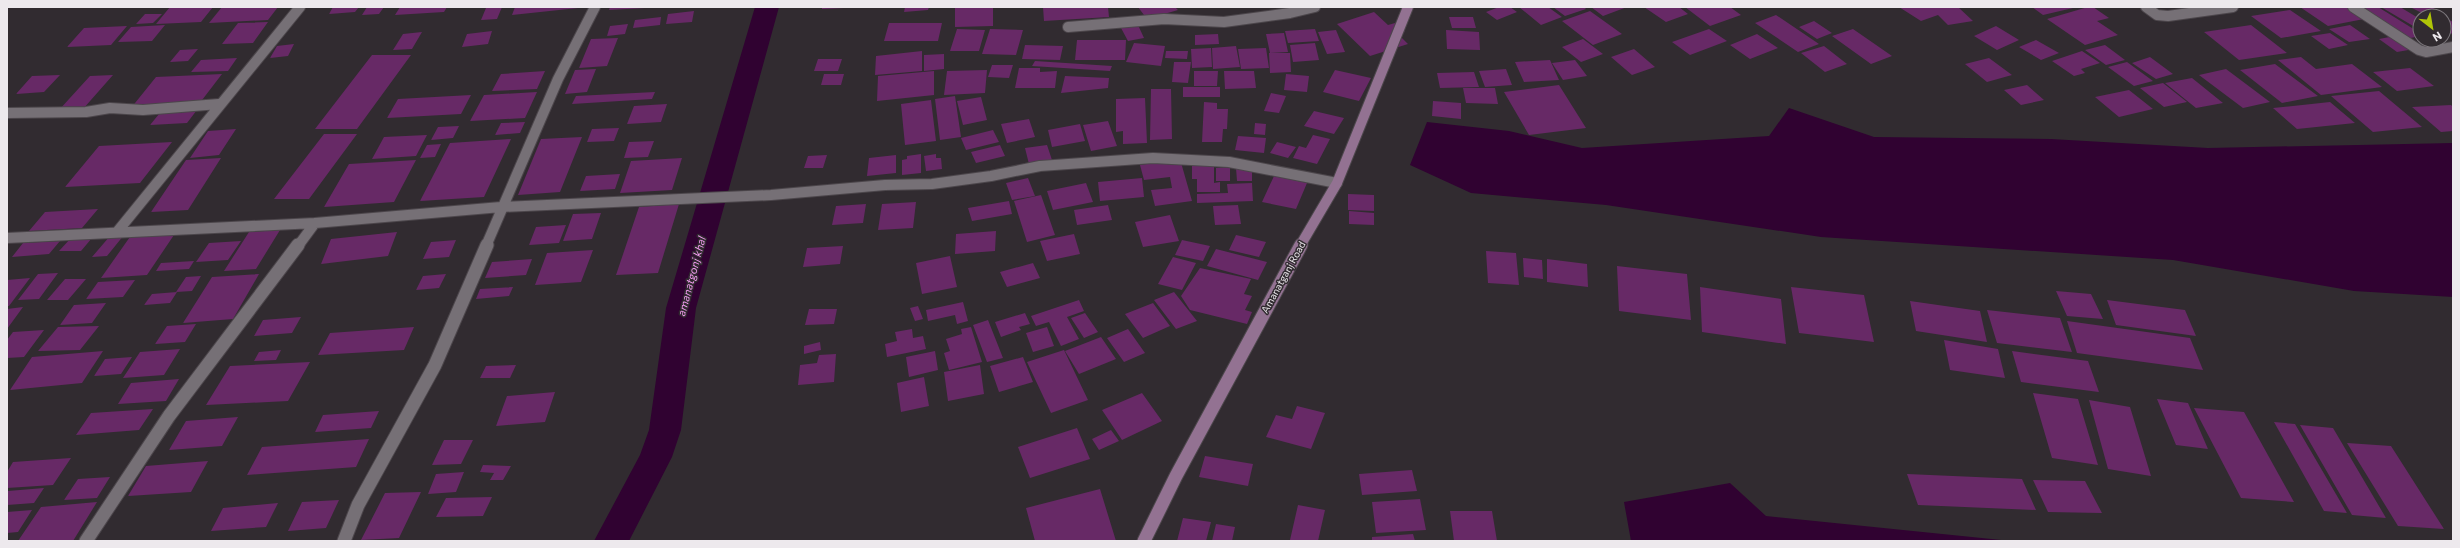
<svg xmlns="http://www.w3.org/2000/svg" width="2460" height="548" font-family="Commissioner,sans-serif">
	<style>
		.water { fill: #300231 }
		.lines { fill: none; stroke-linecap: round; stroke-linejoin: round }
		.canal { fill: #300231; fill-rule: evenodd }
		.building { fill: #672966 }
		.street-far1-casing { stroke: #4c464b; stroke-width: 12 }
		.street-casing { stroke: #4c464b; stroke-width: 15 }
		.secondary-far1-casing { stroke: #4c464b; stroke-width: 12 }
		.secondary-casing { stroke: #4c464b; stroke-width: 15 }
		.street-far1 { stroke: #767076; stroke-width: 10 }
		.street { stroke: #767076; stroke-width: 13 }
		.secondary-far1 { stroke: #937292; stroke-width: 10 }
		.secondary { stroke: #937292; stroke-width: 13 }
		.labels { text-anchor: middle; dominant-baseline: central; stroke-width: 3; stroke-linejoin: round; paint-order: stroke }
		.street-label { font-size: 10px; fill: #ede9ed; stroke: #312b30 }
		.water-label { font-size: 11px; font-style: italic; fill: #f59cf2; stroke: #312b30 }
	</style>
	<rect width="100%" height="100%" fill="#312b30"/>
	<path class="water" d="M1789 108 1874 137 2051 139 2208 148 2453 143V297L2354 291 2173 260 1821 237 1606 205 1471 193 1410 165 1427 122 1509 131 1582 148 1769 136Z
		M1730 483 1766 516 2011 541H1631L1624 502Z"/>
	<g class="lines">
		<path class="canal" d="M755 7H779L696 308 681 430 672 457 629 541H594L640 455 649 430 666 308Z"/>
	</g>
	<path class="building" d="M170 7H213L201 22 156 24Z
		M222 7H278L268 20 209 23Z
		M333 7H359L355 12 329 14Z
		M367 7H384L379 14 362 15Z
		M400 7H447L444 12 395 15Z
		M502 7 497 19 481 20 486 8Z
		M515 7H578V8L512 15Z
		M610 7H645V8L609 10Z
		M822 7H844V8L822 9Z
		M905 7H929L928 10 904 12Z
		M993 7V26L955 27V8Z
		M1043 7H1108L1109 17 1044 21Z
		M1138 7H1175L1178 10 1147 19Z
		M1499 7H1510L1517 12 1497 20 1486 12Z
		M1519 7H1548L1562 17 1541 25Z
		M1553 7H1584L1586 9 1565 16Z
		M1591 7H1627L1603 16Z
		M1644 7H1679L1688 14 1666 22Z
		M1685 7H1730L1741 15 1710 26Z
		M1899 7H1958L1973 21 1948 25 1938 15 1921 21Z
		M2032 7H2073V8L2043 15Z
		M2088 7H2093L2109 18 2097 21 2118 35 2085 45 2047 19Z
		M2300 7H2346L2364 19 2328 26Z
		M2370 7H2378L2420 33V36L2406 39 2360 9Z
		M2381 7H2400L2420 19V30Z
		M2410 7H2431L2435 9 2422 13Z
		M2290 10 2321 31 2281 38 2251 16Z
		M694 11 692 22 666 24 668 14Z
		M1590 11 1622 34 1593 45 1562 21Z
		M1374 12 1388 25 1395 23 1405 32 1398 34 1408 44 1370 56 1337 24Z
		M145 14H162L153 23 136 24Z
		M1776 15 1819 44 1798 52 1755 23Z
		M661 17 660 25 633 28 635 20Z
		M1449 17H1473L1476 28H1452Z
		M2444 17 2453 22V33L2450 34 2444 31Z
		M1814 21 1832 33 1817 39 1799 27Z
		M268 22 253 43 222 44 238 23Z
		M889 23H942L938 41H884Z
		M628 24 625 34 607 36 610 26Z
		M165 25 152 41 118 42 131 27Z
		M1138 25 1144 38 1128 41 1121 28Z
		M2251 25 2287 53 2239 60 2204 32Z
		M2350 25 2370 39 2349 42 2329 29Z
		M127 26 111 45 67 47 84 28Z
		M1996 26 2019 40 1997 50 1974 36Z
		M957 29 985 30 979 51H950Z
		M990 29 1023 30 1016 55 982 54Z
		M1315 29 1319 41 1288 43 1285 31Z
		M1709 29 1727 41 1690 55 1672 42Z
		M1853 29 1892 56 1871 64 1832 36Z
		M1336 30 1345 52 1327 54 1318 32Z
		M1446 30 1479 32 1480 50 1447 49Z
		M492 31 488 44 462 47 467 34Z
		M422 32 412 49 393 50 403 34Z
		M1284 33 1288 52 1270 53 1266 34Z
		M2330 33 2348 45 2329 49 2311 36Z
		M1218 34 1219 44 1195 45V35Z
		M1757 34 1778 48 1750 59 1730 45Z
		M2395 36 2414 49 2397 52 2379 39Z
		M618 38 607 66 579 68 591 39Z
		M1583 39 1603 54 1581 62 1562 47Z
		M1077 40H1126L1125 60H1075Z
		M2036 40 2059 53 2041 60 2019 47Z
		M1134 43 1165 46 1161 66 1126 62Z
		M1315 43 1319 60 1293 62 1290 45Z
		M294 44 288 56 270 58 277 46Z
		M1025 45 1063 46 1060 60 1022 59Z
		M2105 45 2125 60 2106 65 2085 50Z
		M1236 46 1240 67 1213 69 1212 48Z
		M1824 46 1847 64 1825 72 1801 53Z
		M1211 48 1212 67 1192 68 1191 49Z
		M1266 48 1269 68 1241 69 1238 49Z
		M198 49 188 61 170 62 180 50Z
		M1634 49 1655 67 1632 75 1611 57Z
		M922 51V71L875 75 876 56Z
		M1166 51H1188L1187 59 1165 58Z
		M2082 51 2100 63 2081 69 2085 73 2074 76 2052 61Z
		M1269 53H1290L1291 72 1270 73Z
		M944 54V69L924 71V55Z
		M372 55H411L357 129H315Z
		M2150 57 2173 74 2156 79 2132 63Z
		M2301 57 2316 69 2352 64 2382 87 2321 95 2278 60Z
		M237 58 228 71 191 72 201 60Z
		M1989 58 2012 75 1987 82 1965 64Z
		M818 59H842L838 71H814Z
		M1550 60 1559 80 1524 82 1515 62Z
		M1575 60 1587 76 1563 80 1552 63Z
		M1035 61 1112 66 1110 71 1032 66Z
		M1174 62H1191L1188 83 1172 82Z
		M2127 62 2153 81 2134 86 2108 67Z
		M2275 64 2318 96 2282 103 2240 70Z
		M992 65H1013L1009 78 988 77Z
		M1019 68H1040V72L1057 71 1055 88H1015Z
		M2410 68 2434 86 2397 91 2373 72Z
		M596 69 587 92 565 94 575 70Z
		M1506 69 1512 85 1485 87 1479 71Z
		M2226 69 2270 102 2243 108 2199 75Z
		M987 70 985 93 944 95 947 71Z
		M1335 70 1371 78 1359 101 1323 92Z
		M545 71 537 89 492 91 501 74Z
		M934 71V95L877 101 878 76Z
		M1194 71H1218L1217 86H1194Z
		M1224 71H1254L1256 88 1225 89Z
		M1474 72 1479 87 1440 88 1437 73Z
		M222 74 199 104 131 108 156 77Z
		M824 74H844L841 85H821Z
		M1286 74 1309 76 1307 92 1284 90Z
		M60 75 44 92 16 94 32 76Z
		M113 75 83 109 59 110 90 76Z
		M1065 76 1109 78 1108 88 1061 93Z
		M2192 78 2223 103 2196 108 2165 83Z
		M2163 83 2187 102 2164 107 2140 88Z
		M1559 85 1586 128 1529 135 1504 92Z
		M2027 85 2044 100 2021 105 2004 90Z
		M1183 87H1220V97H1183Z
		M1463 88H1495L1498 104 1466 103Z
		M1151 89H1171L1172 139 1150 140Z
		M2129 90 2153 109 2119 117 2095 97Z
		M2379 91 2422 127 2373 132 2331 96Z
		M537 92 525 118 470 121 484 95Z
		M655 92 652 99 572 104 576 96Z
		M1271 93 1286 96 1279 113 1264 111Z
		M471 95 461 114 387 118 398 99Z
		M955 96 961 137 940 140 935 99Z
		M981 97 987 120 963 125 957 101Z
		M1145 98 1147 143 1123 144V131L1116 132V99Z
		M931 100 936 141 905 145 901 104Z
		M1433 101 1461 103V119L1432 116Z
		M1204 102 1217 103V109H1228L1227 129H1223L1222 142H1202Z
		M2330 102 2355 123 2297 129 2273 108Z
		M667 104 661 122 627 124 634 106Z
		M2451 105 2453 107V131L2441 132 2412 107Z
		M200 106 187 123 150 125 164 108Z
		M1314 111 1344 118 1334 134 1304 126Z
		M1029 119 1035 137 1007 143 1001 124Z
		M1108 121 1117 146 1091 151 1083 125Z
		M525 122 520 133 495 135 501 123Z
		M1255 123 1266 124 1265 135 1254 134Z
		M1080 124 1085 141 1052 147 1048 130Z
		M459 126 453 138 431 140 438 127Z
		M619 128 614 141 587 142 592 129Z
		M236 129 219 155 190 158 208 131Z
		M993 130 999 142 966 150 961 138Z
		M324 134H357L309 199H274Z
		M427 135 416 156 372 159 384 137Z
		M1313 135 1330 139 1317 164 1293 158 1299 146 1306 148Z
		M1238 136 1266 138 1264 153 1235 150Z
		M582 137 560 192 518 195 541 139Z
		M511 139 484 197 420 201 450 143Z
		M654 141 648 157 624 158 629 142Z
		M172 142 140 183 65 187 99 146Z
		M1277 142 1296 147 1288 158 1270 153Z
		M441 144 435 157 420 158 427 145Z
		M1000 145 1005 156 976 163 971 152Z
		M1047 145 1052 160 1029 164 1025 148Z
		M921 154V173L902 175V160L907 159V156Z
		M936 154V158H941L942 169 926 171 924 156Z
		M827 155 823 168H804L808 156Z
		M896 155V173L867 176 869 158Z
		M221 158 188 210 151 212 186 160Z
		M682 158 672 190 620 193 631 161Z
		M1180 159 1192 201 1155 206 1151 190 1172 188 1170 177 1144 180 1140 165Z
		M416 160 394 202 324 207 349 164Z
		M1192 163H1202V166H1214V183L1220 182V192H1197V179H1192Z
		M1230 167V181H1216V168Z
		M1236 168H1252V181H1237Z
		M620 174 615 189 580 191 586 176Z
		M1274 176 1307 183 1296 209 1262 202Z
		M1028 178 1035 196 1012 200 1006 183Z
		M1142 178 1144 197 1100 201 1098 182Z
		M1086 183 1093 202 1053 210 1047 191Z
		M1252 183 1253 201 1197 203V194L1228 193 1227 184Z
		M1348 194 1374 195V211L1348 210Z
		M1041 195 1055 235 1027 242 1014 201Z
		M1009 201 1012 214 972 221 968 208Z
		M916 202 913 228 878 230 882 204Z
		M679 204 658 273 616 275 639 207Z
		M866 204 863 223 832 225 836 206Z
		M1108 205 1112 220 1077 225 1074 210Z
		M1238 205 1241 224 1215 225 1213 206Z
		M98 209 82 228 29 231 45 212Z
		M1349 211 1374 213V225L1349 224Z
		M601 213 592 239 563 241 573 214Z
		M1170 215 1179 241 1143 247 1135 222Z
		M566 225 559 243 529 245 536 227Z
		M280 230 256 269 224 271 249 232Z
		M996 231 995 251 955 254 956 234Z
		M176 232 147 275 101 278 132 234Z
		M397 232 388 256 321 264 331 239Z
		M1074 234 1080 254 1047 261 1040 241Z
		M124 235 107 256 92 257 110 236Z
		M1236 235 1266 242 1259 257 1229 250Z
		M71 238H92L81 251H59Z
		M456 240 449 257 423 259 431 242Z
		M1182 240 1210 246 1203 261 1175 255Z
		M60 241 49 254 12 257 23 243Z
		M241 241 228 260 196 262 209 243Z
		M843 246 840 264 803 267 807 248Z
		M1216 249 1267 262 1258 280 1207 266Z
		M593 250 581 282 535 285 547 253Z
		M1486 251 1516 253 1519 285 1488 283Z
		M950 256 957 287 922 294 916 263Z
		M1173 257 1196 263 1182 290 1158 284Z
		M1523 258 1542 260 1543 279 1524 277Z
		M532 259 526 275 485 278 492 262Z
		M1547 259 1587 264 1588 287 1547 282Z
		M194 261 189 269 156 271 161 263Z
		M1033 263 1040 278 1007 287 1000 272Z
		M1617 266 1687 274 1691 320 1619 311Z
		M1200 268 1251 279 1244 294 1252 296 1245 310 1252 312 1247 324 1190 310 1181 296Z
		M58 273 39 299 18 300 38 274Z
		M259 274 233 319 183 323 212 277Z
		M446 274 439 288 416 290 423 276Z
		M201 276 192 291 176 292 186 277Z
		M30 278 9 306H7V280Z
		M65 279H86L68 300H47Z
		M135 280 123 297 86 299 98 282Z
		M513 287 509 296 476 299 480 289Z
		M1700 287 1781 299 1786 344 1702 332Z
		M1791 287 1864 295 1874 342 1799 333Z
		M2056 291 2091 294 2103 319 2067 316Z
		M177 292 170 303 144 305 152 294Z
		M1174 292 1197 321 1176 329 1154 300Z
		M1079 300 1084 311 1067 317 1079 339 1061 346 1049 322 1036 326 1031 316Z
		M2107 300 2185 310 2196 336 2116 325Z
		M1910 301 1980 311 1987 342 1916 331Z
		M963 302 968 321 957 324 955 315 928 321 926 310Z
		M106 303 92 323 60 325 74 305Z
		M1153 303 1170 326 1143 338 1125 314Z
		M918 306 923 319 915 321 910 308Z
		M23 307 7 329V309Z
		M809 309H837L834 324 805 325Z
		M1987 310 2060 318 2072 352 1997 343Z
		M1025 313 1030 324 1019 327 1021 330 1001 337 995 322Z
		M1085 313 1098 332 1084 338 1071 318Z
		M301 317 292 333 254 336 263 320Z
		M988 320 1003 358 987 362 973 325Z
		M2067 321 2190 338 2203 370 2077 353Z
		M196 324 185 342 155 344 167 326Z
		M99 326 80 350 38 351 58 327Z
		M414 327 404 350 318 355 330 333Z
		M971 327 982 362 949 370 944 353 950 351 946 339 962 334 961 329Z
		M1047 327 1054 346 1033 352 1026 333Z
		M912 329 913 338 923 336 926 349 887 357 885 344 897 341 895 332Z
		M1128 329 1145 353 1124 362 1107 338Z
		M44 330 24 357 7 358V340L13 332Z
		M1101 337 1116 359 1079 374 1065 351Z
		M1944 340 1998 349 2005 378 1950 370Z
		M820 342 821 350 804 354V346Z
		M180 349 164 375 123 378 140 352Z
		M281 350 276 360 254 361 259 352Z
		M1064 350 1088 400 1051 413 1027 362Z
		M103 351 82 383 10 390 32 357Z
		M935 351 938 370 909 377 906 357Z
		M2012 351 2088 361 2099 392 2021 382Z
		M836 354 834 382 798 385 800 365 817 363 819 355Z
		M132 357 121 374 94 376 105 359Z
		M1023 357 1033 382 999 392 990 366Z
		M310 362 288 401 206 405 230 366Z
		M516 365 510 378H480L486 366Z
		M980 365 984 394 948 401 944 372Z
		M924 377 929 406 901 412 897 383Z
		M179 379 166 401 118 404 131 383Z
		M555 392 545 422 496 426 507 396Z
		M1142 393 1162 421 1122 440 1102 410Z
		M2033 393 2078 399 2098 465 2052 458Z
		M2157 399 2188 403 2208 449 2176 445Z
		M2089 400 2130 407 2151 476 2108 469Z
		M1297 406 1325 413 1311 449 1266 437 1276 415 1292 419Z
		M2194 408 2244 412 2294 502 2241 498Z
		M153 409 139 430 76 435 91 413Z
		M379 411 371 428 315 432 323 415Z
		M238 417 222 446 169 450 186 421Z
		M2274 422 2295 424 2347 513 2324 511Z
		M2300 425 2333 428 2386 518 2352 515Z
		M1077 428 1090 459 1030 478 1018 447Z
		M1111 430 1119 441 1099 450 1092 439Z
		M369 439 356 467 247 475 262 447Z
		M444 440H473L461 464 432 465Z
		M2347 443 2391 446 2444 529 2398 526Z
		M1205 456 1253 464 1248 486 1199 477Z
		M71 458 53 485 7 488V472L13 462Z
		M208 461 191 492 128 496 146 466Z
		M483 465 511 466 503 480H490L494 473 480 472Z
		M1412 470 1417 491 1362 495 1359 474Z
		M464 472 456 492 428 494 436 474Z
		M1907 474 2022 479 2036 510 1918 505Z
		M110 477 97 498 64 500 78 479Z
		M2033 480 2085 481 2102 513 2048 512Z
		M44 488 34 503 7 505 8 491Z
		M1100 489 1116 541H1035L1026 508Z
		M421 492 399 538 361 540 385 493Z
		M492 497 483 516 436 517 446 498Z
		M1420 499 1426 530 1376 533 1372 502Z
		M339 500 326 528 288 531 302 502Z
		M97 502 73 541H18L41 507Z
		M278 503 266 527 211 531 223 508Z
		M1298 505 1325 510 1318 541 1290 540Z
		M32 510 18 532 7 533V512Z
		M1450 511H1492L1497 541H1454Z
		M1183 518 1211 522 1206 541H1177Z
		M1216 524 1235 527 1232 541H1212Z
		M1413 534 1415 541H1372V537Z"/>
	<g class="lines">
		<defs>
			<path id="street-far1" d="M2146 7 2157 15 2168 16 2233 7
				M2353 7 2419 50 2426 52 2453 47
				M1068 27 1164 19 1224 22 1290 13 1315 7
				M7 113 86 112 110 108 143 110 219 104
				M117 232 300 7
				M7 238 315 223 501 207 771 195 885 185 932 184 991 176 1040 166 1153 158 1229 162 1337 183
				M298 246 315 223
				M486 246 558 79 595 7"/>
			<path id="street" d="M86 541 169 416 298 245
				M344 541 358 505 435 365 487 245"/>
			<path id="secondary-far1" d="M1300 246 1337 183 1408 7"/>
			<path id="secondary" d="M1144 541 1176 476 1301 245"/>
		</defs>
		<use href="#street-far1" class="street-far1-casing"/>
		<use href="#street" class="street-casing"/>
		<use href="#secondary-far1" class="secondary-far1-casing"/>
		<use href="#secondary" class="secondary-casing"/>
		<use href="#street-far1" class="street-far1"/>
		<use href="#street" class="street"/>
		<use href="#secondary-far1" class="secondary-far1"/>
		<use href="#secondary" class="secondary"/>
	</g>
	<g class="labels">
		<g class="street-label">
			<text transform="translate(1283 277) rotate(-61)">Amanatganj Road</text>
		</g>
		<g class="water-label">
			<text transform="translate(691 276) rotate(-75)">amanatgonj khal</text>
		</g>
	</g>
	<rect width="2460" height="548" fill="none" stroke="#ede9ed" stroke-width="16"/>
	<g transform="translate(2432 28) rotate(149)"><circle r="19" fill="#312b30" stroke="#7c777c"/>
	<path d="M0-3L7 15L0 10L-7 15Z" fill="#afc508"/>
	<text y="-6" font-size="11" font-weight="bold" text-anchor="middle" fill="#ede9ed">N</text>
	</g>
</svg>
